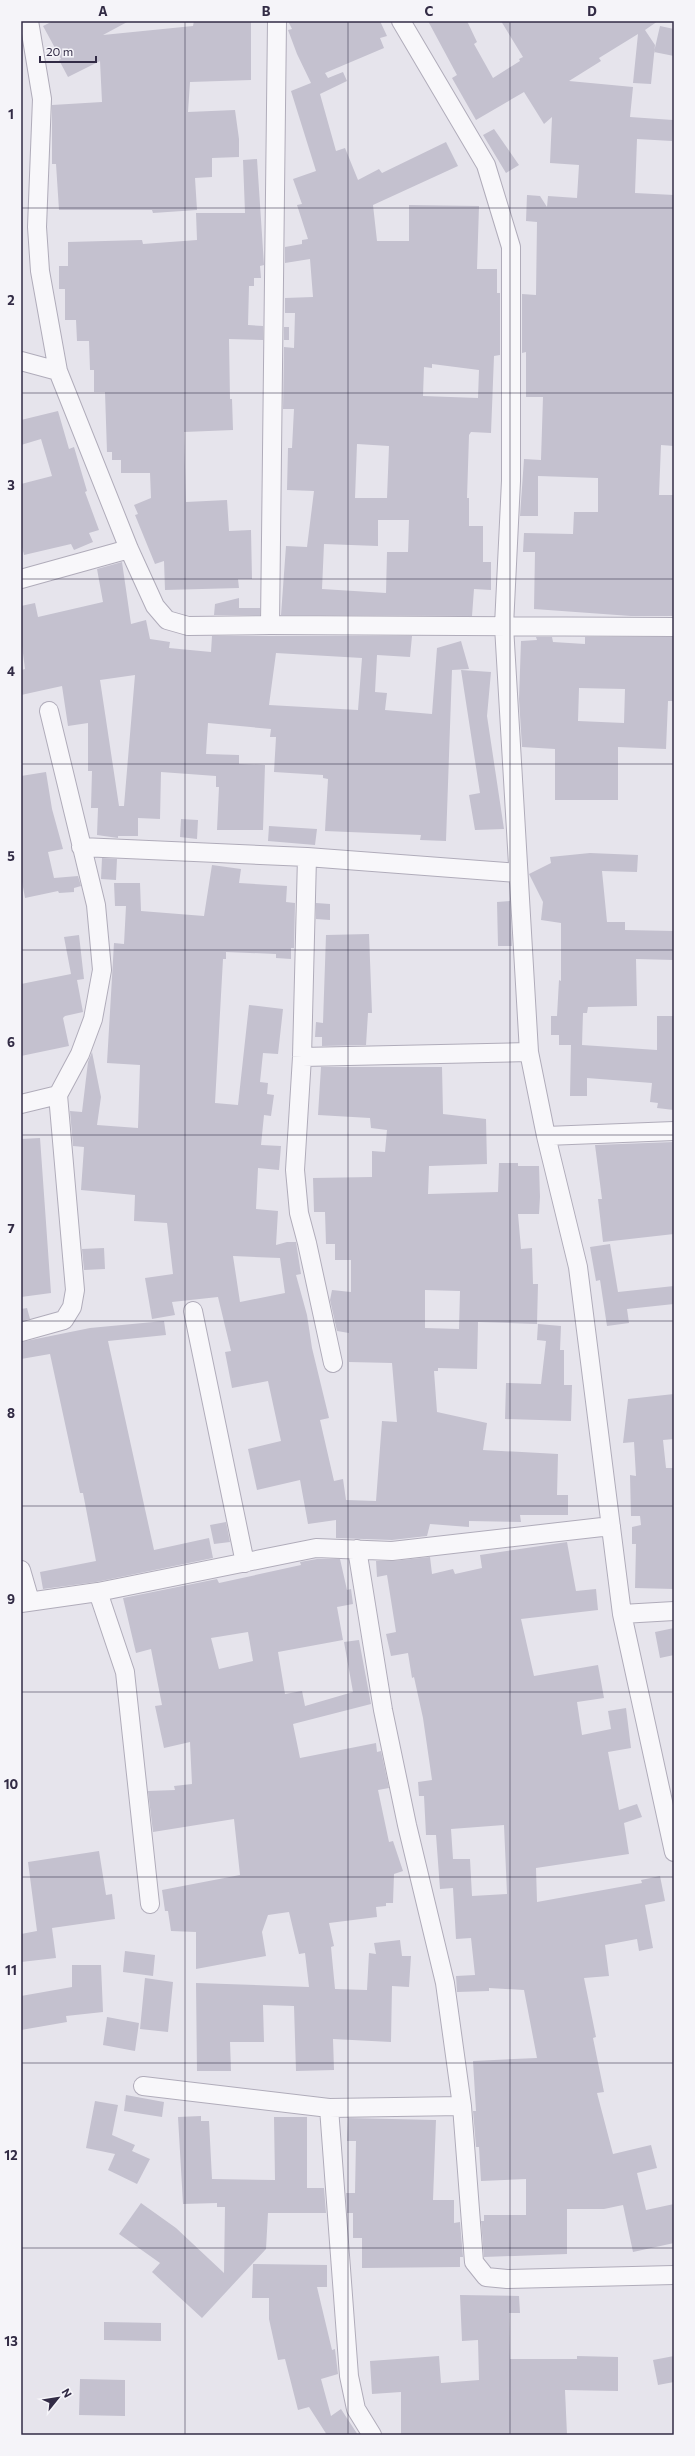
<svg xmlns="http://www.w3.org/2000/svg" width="695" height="2456" font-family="Commissioner,sans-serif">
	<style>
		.building { fill: #c4c1cf; fill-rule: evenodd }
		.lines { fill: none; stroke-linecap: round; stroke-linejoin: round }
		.street-casing { stroke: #b0acba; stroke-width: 20 }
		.street { stroke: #f8f7fa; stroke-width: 18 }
		.grid { fill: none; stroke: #322b45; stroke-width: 1; stroke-opacity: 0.55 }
		.neatline { fill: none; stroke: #322b45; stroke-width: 1.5 }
		.grid-label { font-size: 13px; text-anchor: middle; font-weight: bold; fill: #322b45 }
	</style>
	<rect width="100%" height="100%" fill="#e6e4ec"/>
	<path class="building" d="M53 21H129L103 35 193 26 194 21H251V80L190 82 188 112 235 110 239 139V157L212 158V177L195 178 197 210 153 213 152 210H59L56 164H52V105L102 102 100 61 68 77 59 60 61 59 43 26Z
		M288 21H380L387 36 380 38 384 48 325 73 328 78 343 72 347 81 320 94 336 151 345 148 358 180 379 169 382 173 446 142 458 166 373 205 377 241H409V205L479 206 477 269H497V293H500V355L494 356 491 433 471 432 469 435 467 498H469V526H483V562H491V590L474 589 472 616 281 615 286 546 307 547 314 491 287 490 288 448H292L294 409H283L284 347 294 348 295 313H285V298L313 297 310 259 285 263V247L302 244V240L308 239 297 205 302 204 293 179 316 171 291 91 311 83 297 54 288 30 292 29ZM432 364 479 370 478 398 423 396 424 367 432 368ZM357 444 389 446 387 498H355ZM378 520H409L408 552H387L386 593 322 589 324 544 378 546Z
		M428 21H467L477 42 474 44 493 78 520 61 519 59 523 57 501 21H658L645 30 655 45 651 84 633 83 638 34 599 58 601 61 569 81 633 87 630 117 673 120 672 141 637 139 635 193 674 195V446L661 445 659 495H674V616H631L534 609 535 552H523L524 533 573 534 574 512H598V478L538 476V516H520L524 459 541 460 543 397H526V352L522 353V294L536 295 537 222 526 221 527 195 540 196 547 207 548 196 577 198 579 165 550 163 552 117 544 124 524 92 476 120 452 78 457 75Z
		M660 26 674 29V56L654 52Z
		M494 129 519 165 506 173 483 135Z
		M257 159 264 265 260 266 261 278H254V286H249L248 325 263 326V340L229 339 230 399H232L233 430 184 432 186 502 227 500 229 531 251 530 252 579H238L239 588 165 590 164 561 155 564 135 515 138 514 134 505 151 498 150 473H121V460H112V452H107L105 392H94V370H90L89 341H77L76 320H65V289H59V266H68V242L142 240 143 244 197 240 196 213H245L243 160Z
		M284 327H289V340H284Z
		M58 411 69 449 74 447 87 491 85 492 99 530 89 533 93 542 74 550 71 544 24 555 21 543V484L52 476 41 439 21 445V420Z
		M122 562 131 624 146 620 150 639 170 642 169 648 211 652 212 636H412L410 657 377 655 375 692 387 693 385 710 432 714 437 648 461 641 469 669 452 670 446 841 420 840 421 835 325 831 328 779 323 778V775L274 772 276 737H270L271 729 208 723 206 754 239 755V764L265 765 263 830H217L219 787H216V776L161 772 160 819 138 818V836H118V838L97 835 98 808H91L92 771H88V723L68 726 62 686 21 695V670L25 669 21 638V606L35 603 38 617 103 602 97 569ZM276 653 362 658 358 710 269 705ZM135 675 124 806H119L100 680Z
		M239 598V608H260V615H214L215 604Z
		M536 637H552L553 642 585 644V637H674V701H668L666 749 618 747V800H555V749L522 747 519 699 521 641 537 640ZM579 688 625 689 624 723 578 721Z
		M461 670 491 672 487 716 504 829 475 830 469 795 480 793Z
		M46 772 52 809 63 849 48 852 54 878 78 876 81 886 74 888V892L59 893 58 891 25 898 21 876V776Z
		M181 819 198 820 197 839 180 837Z
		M269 826 317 829 315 845 268 841Z
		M590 853 638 855 637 872 602 871 607 922H625V930L674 931V960L636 959 637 1006 588 1007 587 1013H583L582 1045 657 1050V1016H674V1110L657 1108 658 1103 650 1102 652 1083 587 1078V1096H570L571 1045H559V1035H551V1016H557L559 980 561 981V923L541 920 543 902 529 874 551 863 550 857Z
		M102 858 117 859 116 880 101 879Z
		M212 865 241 869 239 883 287 886 286 902 295 903 294 948H291V959L276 958V954L226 952V959H223L215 1103 238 1105 249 1005 283 1009 278 1054 263 1053 260 1082 268 1083 267 1094 274 1095 271 1116 264 1115 261 1145 281 1146 279 1170 258 1168 256 1209 278 1211 276 1245 287 1242H296L301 1274 296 1275 307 1315 312 1348 329 1418 320 1420 334 1481 343 1479 346 1500 376 1501 382 1421 397 1422 392 1363 349 1362V1333L337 1331 330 1300 332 1290 351 1292V1260H335V1244H326L325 1212H314L313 1178 372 1177V1151L385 1152 387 1130 371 1128 370 1118 318 1115 321 1067H442L443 1114 486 1119 487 1164 429 1166 428 1194 498 1192 499 1163H518V1166H539L540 1197 539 1214H518L521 1249 532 1248 533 1284H538L537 1324 478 1322 477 1369 438 1368V1371H434L437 1412 487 1423 483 1450 558 1454 557 1495H568V1515H520L521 1522 469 1521V1527L430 1524 427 1536 392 1540 336 1538V1520L308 1524 300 1480 257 1490 248 1449 281 1441 268 1381 232 1388 225 1352 231 1351 218 1297 172 1302 175 1315 152 1319 145 1278 173 1274 167 1223 134 1221 135 1195 81 1190 84 1147 73 1146 70 1111 82 1112 88 1062 92 1052 101 1097 97 1125 138 1128 140 1065 107 1063 114 943 124 944 126 906H115L114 883H140L141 911 204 916ZM233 1256 280 1258 285 1293 240 1302ZM425 1290 460 1291 459 1329 425 1328Z
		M510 901 512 946H498L497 902Z
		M316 903 330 904V920L316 919Z
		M369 934 372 1013H368L366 1045 322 1046V1037H315L316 1022 323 1023 326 935Z
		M79 935 84 979 77 980 83 1012 65 1016 63 1018 69 1046 21 1056V984L71 974 64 937Z
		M40 1138 51 1293 21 1297V1139Z
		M674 1142V1234L603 1242 598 1199H602L595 1145Z
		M610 1244 618 1292 674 1286V1304L627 1309 629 1323 607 1326 600 1280 596 1281 590 1247Z
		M104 1248 105 1269 84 1270 82 1249Z
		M27 1308 30 1319 21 1321V1309Z
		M164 1321 166 1335 108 1341 154 1550 209 1538 213 1558 96 1582 43 1589 40 1572 96 1561 83 1493H80L50 1354 21 1359V1342L90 1328Z
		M538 1324 561 1326 560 1350H564V1385H572L571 1421 505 1419 506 1383 541 1384 546 1341 537 1340Z
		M674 1394V1439L663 1440 666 1468H673L674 1589 635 1588 636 1544H632V1527L641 1525 640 1516H631L630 1475 636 1476 634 1442 623 1443 628 1399Z
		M226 1522 230 1542 214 1544 210 1525Z
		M567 1542 576 1591 596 1589 598 1610 521 1619 534 1676 598 1665 604 1698 577 1702 582 1735 611 1729 608 1711 626 1708 631 1748 608 1752 619 1810 637 1804 642 1817 624 1823 629 1854 536 1868 537 1902 642 1883 641 1880 660 1876 665 1901 645 1905 653 1948 639 1951 637 1939 605 1945 609 1976 584 1978 596 2037 593 2038 604 2092 597 2093 613 2154 651 2145 657 2168 637 2173 646 2210 674 2204V2243L633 2252 623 2205 604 2209H567V2254L484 2257 481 2221H484V2215H526V2179L481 2181 479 2147H476L473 2111H476L473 2061 537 2058 524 1990 489 1988V1991L457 1992 456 1976 475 1975 471 1938 456 1939 453 1888 440 1889 436 1835H426L424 1796H419L418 1782 432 1780 423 1718 414 1677 412 1678 408 1653 391 1656 386 1634 396 1632 387 1575 377 1577 376 1561H393L430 1557 432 1574 453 1569 455 1574 482 1568 480 1555ZM504 1825 507 1894 472 1896 470 1859H453L451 1829Z
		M317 1559H340L347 1590 351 1589 353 1604 337 1607 343 1640 278 1652 285 1694 302 1691 305 1706 353 1692 344 1642 359 1640 371 1704 293 1724 300 1758 376 1743 377 1752 381 1751 389 1788 378 1790 389 1842 393 1841 403 1871 394 1874 393 1903H386V1906L376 1907 377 1917 329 1923 334 1946 331 1947 335 1989 367 1990 369 1953 376 1954 374 1943 400 1940 402 1956H411L409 1987 392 1986 391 2042 333 2039 334 2070 296 2071 294 2006 263 2005 264 2042H230L231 2071H197L196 1983 309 1987 305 1953 299 1954 289 1912 268 1915 262 1932 266 1956 196 1969V1932L171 1931 168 1911H165L162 1890 240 1875 234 1819 153 1832 148 1791 175 1790 174 1786 192 1784 190 1742 164 1748 155 1706 162 1705 151 1649 136 1653 123 1598 217 1579 219 1583 301 1565 300 1562ZM248 1632 253 1661 219 1669 211 1638Z
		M674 1628V1655L660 1658 655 1632Z
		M99 1851 106 1895 112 1894 115 1919 52 1928 56 1958 21 1962V1934L37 1931 28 1862Z
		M125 1951 155 1955 153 1976 123 1972Z
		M72 1965H101L103 2012 66 2016 67 2022 21 2030V1996L72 1987Z
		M145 1978 173 1982 168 2032 140 2029Z
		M107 2017 139 2023 135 2051 103 2045Z
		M126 2095 164 2102 162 2117 124 2111Z
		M95 2101 118 2105 112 2135 135 2145 132 2151 150 2159 137 2184 108 2170 115 2154 86 2148Z
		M201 2116V2121H209L212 2179 275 2180 274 2117H307V2188H324L326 2213H268L266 2249 202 2318 152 2272 160 2263 119 2234 141 2203 176 2228 224 2273 225 2207H217V2203L183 2204 178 2117Z
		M348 2118 436 2120 433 2200H454V2223L460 2222 463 2257H460V2267L362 2268V2238H353V2213H347L346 2193H355L356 2141H347Z
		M253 2264 327 2265V2287H317L332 2350 335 2349 338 2374 321 2379 331 2416 341 2409 358 2435H327L309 2407 298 2410 285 2359 278 2360 269 2319V2298H252Z
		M460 2295 519 2296 520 2313H509L510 2359H577V2356L618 2357V2391L565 2390 567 2435H401V2392L372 2394 370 2361 439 2356 441 2383 479 2380 478 2340 462 2341Z
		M104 2322 161 2323V2341L104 2340Z
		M674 2356V2382L658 2385 653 2360Z
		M80 2379 125 2380V2416L79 2415Z"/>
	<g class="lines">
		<defs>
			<path id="street" d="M29 21 42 99 37 227 40 271 58 371 129 549 155 606 167 620 188 626 270 625 674 627
				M401 21 486 165 511 247V481L504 626 529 1052 546 1136 578 1267 622 1614 674 1852
				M21 361 58 371
				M21 579 129 549
				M270 625 277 21
				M81 847 307 857 302 1057 295 1170 299 1213 307 1243 333 1363
				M307 857 518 873
				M302 1057 529 1052
				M21 1104 58 1095
				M546 1136 674 1131
				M193 1311 245 1563
				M21 1332 64 1320 72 1307 75 1290 58 1095 80 1054 93 1019 102 970 96 905 49 711
				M357 1549 383 1710 407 1825 445 1983 462 2106 474 2262 486 2277 507 2279 674 2275
				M21 1570 30 1601
				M98 1592 125 1672 150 1904
				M21 1603 98 1592 316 1548 392 1551 611 1526
				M622 1614 674 1611
				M143 2086 329 2108 462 2106
				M329 2108 349 2376 356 2409 372 2435"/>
		</defs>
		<use href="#street" class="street-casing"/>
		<use href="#street" class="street"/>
	</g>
	<path class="grid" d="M185 21V2435M348 21V2435M510 21V2435M21 208H674M21 393H674M21 579H674M21 764H674M21 950H674M21 1135H674M21 1321H674M21 1506H674M21 1692H674M21 1877H674M21 2063H674M21 2248H674"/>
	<rect width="695" height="2456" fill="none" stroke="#f5f4f9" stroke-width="44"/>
	<g transform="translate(58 2398) rotate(60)" stroke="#f5f4f9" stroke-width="3" paint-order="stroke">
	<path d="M0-3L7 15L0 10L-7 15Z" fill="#322b45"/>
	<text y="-6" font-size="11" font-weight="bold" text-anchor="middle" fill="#322b45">N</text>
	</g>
	<path d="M40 56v6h56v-6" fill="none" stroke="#322b45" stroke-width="2"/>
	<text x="46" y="56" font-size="12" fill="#322b45" stroke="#f5f4f9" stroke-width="3" paint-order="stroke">20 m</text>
	<rect x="22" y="22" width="651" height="2412" class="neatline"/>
	<g class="grid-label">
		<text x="103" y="16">A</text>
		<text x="266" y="16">B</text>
		<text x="429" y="16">C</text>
		<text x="592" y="16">D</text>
		<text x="11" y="119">1</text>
		<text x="11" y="305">2</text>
		<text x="11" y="490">3</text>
		<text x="11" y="676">4</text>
		<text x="11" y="861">5</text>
		<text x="11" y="1047">6</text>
		<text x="11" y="1233">7</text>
		<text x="11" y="1418">8</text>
		<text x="11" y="1604">9</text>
		<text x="11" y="1789">10</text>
		<text x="11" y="1975">11</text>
		<text x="11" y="2160">12</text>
		<text x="11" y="2346">13</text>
	</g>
</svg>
